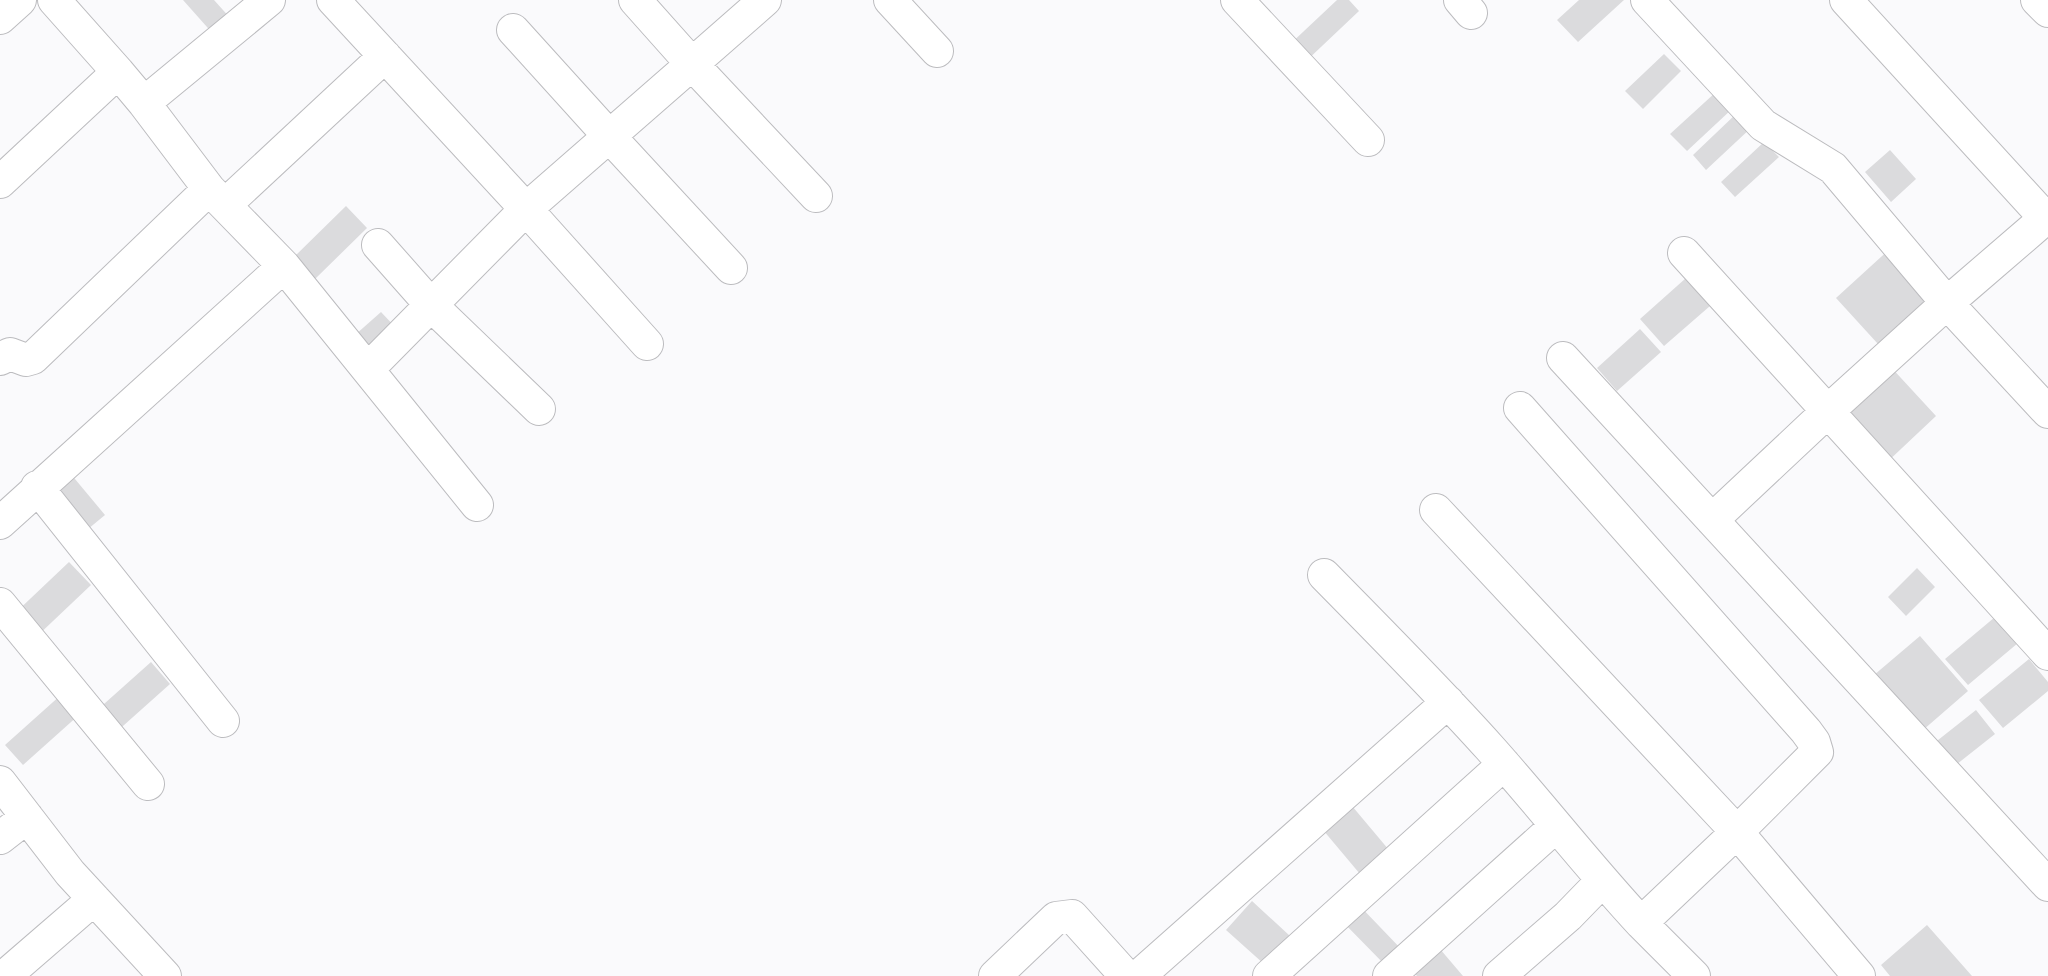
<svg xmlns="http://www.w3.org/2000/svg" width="2048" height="976" font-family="Manrope,sans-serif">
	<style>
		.building { fill: #dbdbdd }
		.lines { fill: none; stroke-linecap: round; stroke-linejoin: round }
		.minor-casing { stroke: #bcbcbf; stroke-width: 34 }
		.minor { stroke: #fff; stroke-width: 32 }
	</style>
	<rect width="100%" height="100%" fill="#fafafc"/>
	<path class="building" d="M183 0H214L232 20 215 36Z
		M1337 0H1349L1359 11 1303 64 1287 47Z
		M1579 0H1624L1578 42 1557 20Z
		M1664 54 1681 71 1643 109 1625 91Z
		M1716 92 1732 109 1687 151 1670 134Z
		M1737 113 1752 127 1706 170 1693 155Z
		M1764 142 1779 157 1735 197 1721 182Z
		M1890 150 1916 179 1891 202 1865 172Z
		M346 206 367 228 315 279 294 257Z
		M1893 246 1935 292 1878 344 1836 298Z
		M1686 278 1710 306 1664 346 1640 319Z
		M381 312 398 330 371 354 355 335Z
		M1640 329 1661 352 1617 391 1597 368Z
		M1889 365 1936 416 1884 465 1837 415Z
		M65 467 105 515 82 534 42 486Z
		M69 562 91 585 33 640 11 617Z
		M1917 568 1935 587 1906 616 1888 597Z
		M1995 617 2018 643 1968 685 1945 659Z
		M1920 636 1968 691 1915 737 1867 681Z
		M2029 659 2048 682V691L2003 728 1979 700Z
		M151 662 170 684 114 734 95 712Z
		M62 694 80 714 23 765 5 745Z
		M1976 710 1995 734 1947 772 1928 748Z
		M1347 800 1389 850 1360 874 1318 824Z
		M1252 901 1290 936 1264 964 1226 930Z
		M1356 902 1404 952 1388 968 1339 918Z
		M1927 925 1972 976H1890L1881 965Z
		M1440 949 1463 976H1417L1413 972Z"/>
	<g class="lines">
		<defs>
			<path id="minor" d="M54 0 118 72
				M269 0 144 103 209 189 284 266 477 505
				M333 0 526 209 368 369
				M635 0 692 64 526 209 647 344
				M765 0 692 64 816 196
				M890 0 937 51
				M1237 0 1368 140
				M1460 0 1471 13
				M1647 0 1763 125 1833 168 1947 303 2048 412
				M1846 0 2048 221
				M2037 0 2048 11
				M0 18 20 0
				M513 30 609 136 731 268
				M0 182 118 72 144 103
				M225 205 385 56
				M378 245 431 305 539 409
				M1684 253 2048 654
				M1563 358 2048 885
				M0 359 10 354 26 360 33 358 209 189
				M37 487 223 721
				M1436 510 1737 832 1859 976
				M1712 520 1828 411 1947 303 2048 216
				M0 523 284 266
				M1324 575C1380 632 1436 688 1489 747 1541 805 1588 866 1641 923L1737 832 1817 752 1814 742 1806 731 1520 408
				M0 604 148 784
				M0 782 70 873 165 976
				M0 838 27 817
				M1641 923 1694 976
				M5 976 94 899
				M995 976 1056 918 1072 916 1126 976
				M1139 976 1448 702
				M1269 976 1504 764
				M1389 976 1556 826
				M1499 976 1568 916 1602 881"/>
		</defs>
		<use href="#minor" class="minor-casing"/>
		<use href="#minor" class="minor"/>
	</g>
</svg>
